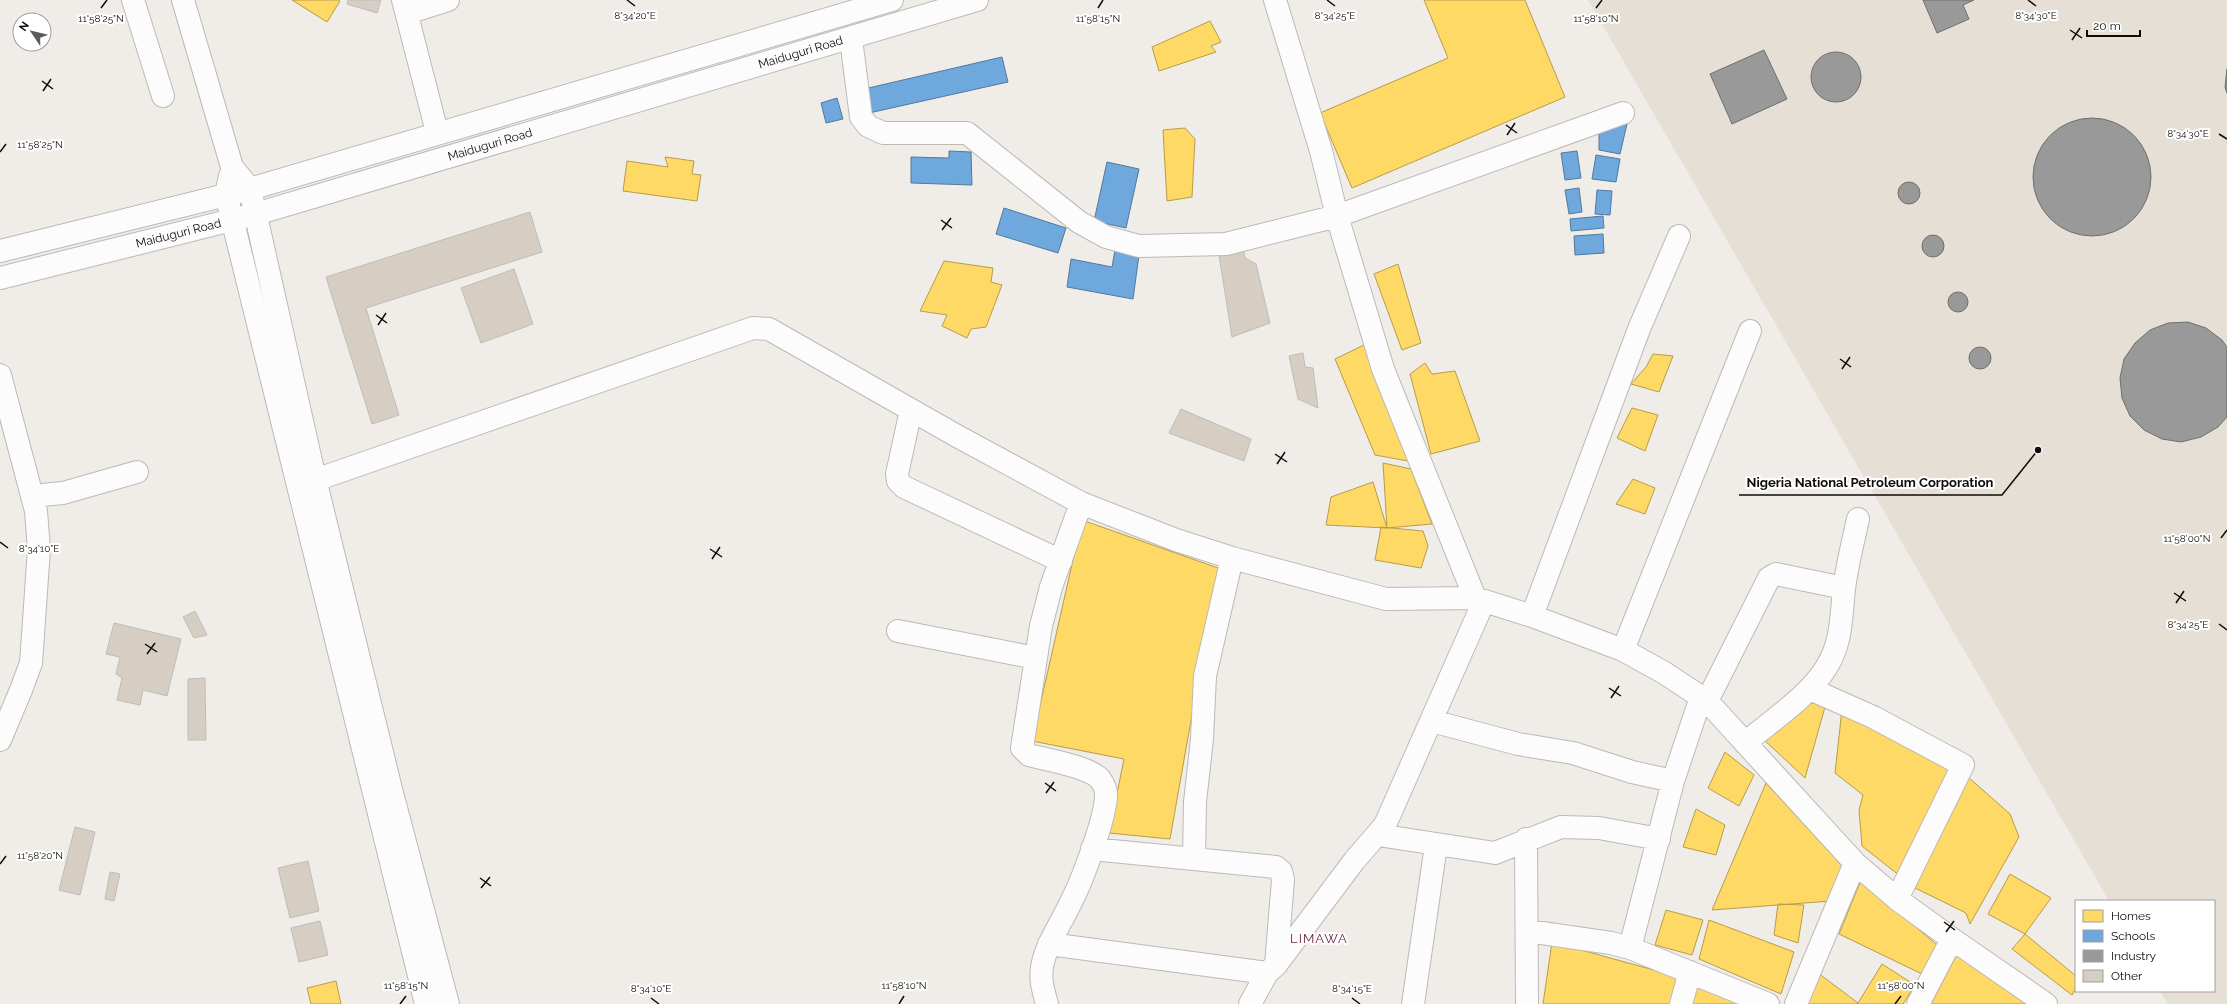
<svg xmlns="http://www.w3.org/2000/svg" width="2227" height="1004" font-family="Raleway,sans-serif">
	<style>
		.built { fill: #e6dfd6 }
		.homes { fill: #ffd966; stroke: #b79c4a }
		.schools { fill: #6fa8dc; stroke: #52799d }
		.industry { fill: #999; stroke: #6f6f6e }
		.building { fill: #d6cec2; stroke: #bebcb9 }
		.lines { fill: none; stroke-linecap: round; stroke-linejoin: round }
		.minor-casing { stroke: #bcb9b6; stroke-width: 24 }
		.highway-casing { stroke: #bcb9b6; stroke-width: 24 }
		.minor { stroke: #fdfcfc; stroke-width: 22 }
		.highway { stroke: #fdfcfc; stroke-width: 22 }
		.ticks { fill: none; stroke: #0e0c0a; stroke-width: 1.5 }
		.labels { text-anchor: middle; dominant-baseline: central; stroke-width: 4; stroke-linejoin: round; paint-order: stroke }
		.street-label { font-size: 12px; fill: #0e0c0a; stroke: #fff }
		.neighbourhood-label { font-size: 13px; letter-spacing: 1px; fill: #621f39; stroke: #fff }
		.ticks-label { font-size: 10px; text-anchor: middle; fill: #0e0c0a; stroke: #fff; stroke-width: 4; stroke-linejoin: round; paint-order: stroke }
		.leader { fill: none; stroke: #0e0c0a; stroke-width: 1.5 }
		.callout-dot { fill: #0e0c0a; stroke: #fff; stroke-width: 1.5 }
		.callout-label { font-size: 13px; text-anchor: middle; font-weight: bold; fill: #0e0c0a; stroke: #fff; stroke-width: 4; stroke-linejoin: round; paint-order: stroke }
	</style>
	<rect width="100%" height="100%" fill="#f0ede9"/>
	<path class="built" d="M1588 0H2227V1004H2168L2160 991H2214V901H2109Z"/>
	<path class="homes" d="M292 0H338L340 1 327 22Z
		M1424 0H1525L1565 97 1352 188 1320 113 1448 58Z
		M1210 21 1221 42 1211 46 1216 52 1159 71 1152 47Z
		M1185 128 1195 139 1192 197 1167 201 1163 130Z
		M665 157 694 161 692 174 701 175 697 201 623 191 627 161 668 167Z
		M944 261 993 268 991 282 1002 285 986 327 971 329 967 338 942 326 947 315 920 311Z
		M1398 264 1421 343 1402 350 1374 274Z
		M1366 344 1408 461 1375 455 1335 359Z
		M1653 354 1673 356 1659 392 1631 384 1646 367Z
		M1425 363 1432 374 1455 371 1480 441 1431 454 1410 374Z
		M1632 408 1658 415 1645 451 1617 438Z
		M1383 463 1411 469 1432 524 1387 528Z
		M1633 479 1655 488 1645 514 1616 504Z
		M1373 482 1387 528 1326 525 1331 497Z
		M1082 520 1218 568 1170 839 1109 833 1124 759 1032 741Z
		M1381 527 1423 531 1428 546 1421 568 1375 560Z
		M1809 697 1825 707 1805 778 1763 739Z
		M1842 709 1954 770 1900 876 1862 846 1859 810 1863 795 1835 773Z
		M1725 752 1754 775 1739 806 1708 788Z
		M1967 776 2010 814 2019 837 1970 924 1966 913 1915 888Z
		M1766 783 1844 868 1831 901 1712 910Z
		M1696 809 1725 825 1716 855 1683 847Z
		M2010 874 2051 898 2025 934 1988 914Z
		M1861 880 1937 945 1922 974 1839 934Z
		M1778 904 1804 905 1798 943 1774 935Z
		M1666 910 1703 920 1692 955 1655 945Z
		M1709 920 1794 952 1781 994 1699 959Z
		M2025 934 2076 976V987L2072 995 2012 949Z
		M1552 942 1683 978 1674 1004H1543Z
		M1957 954 2026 1004H1931Z
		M1882 964 1915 985 1903 1004H1859L1858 1003Z
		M1818 973 1858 1003 1857 1004H1803Z
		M336 981 341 1004H311L307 988Z
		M1695 985 1746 1004H1690Z"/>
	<path class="schools" d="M1002 57 1008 82 869 113 864 89Z
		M837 98 843 119 826 123 821 103Z
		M1627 124 1620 154 1599 150V131Z
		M949 151 971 152 972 185 911 183V157L949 158Z
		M1577 151 1581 178 1565 180 1561 153Z
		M1596 155 1620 159 1616 182 1592 179Z
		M1107 162 1139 169 1126 228 1094 221Z
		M1579 188 1582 212 1569 214 1565 190Z
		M1597 190 1612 191 1610 215 1595 214Z
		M1004 208 1066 228 1058 253 996 234Z
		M1603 216 1604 228 1571 231 1570 219Z
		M1603 234 1604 253 1575 255 1574 236Z
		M1115 250 1139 255 1133 299 1067 287 1071 259 1112 267Z"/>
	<path class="industry" d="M1923 0H1974L1963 5 1969 19 1937 33Z
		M1764 50 1787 99 1732 124 1710 74Z
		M1811 77a25 25 0 1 1 50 0a25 25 0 1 1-50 0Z
		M2227 69V93L2225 87Z
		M2033 177a59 59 0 1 1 118 0a59 59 0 1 1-118 0Z
		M1898 193a11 11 0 1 1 22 0a11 11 0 1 1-22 0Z
		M1922 246a11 11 0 1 1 22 0a11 11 0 1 1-22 0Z
		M1948 302a10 10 0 1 1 20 0a10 10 0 1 1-20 0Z
		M2188 322 2206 328 2222 340 2227 347V417L2218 427 2201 437 2181 442 2162 439 2144 430 2130 416 2122 398 2120 378 2124 359 2135 343 2150 330 2168 323Z
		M1969 358a11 11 0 1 1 22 0a11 11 0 1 1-22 0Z"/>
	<path class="building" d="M348 0H381L377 13 347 4Z
		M530 212 542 252 366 308 399 415 372 424 326 277Z
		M1243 248 1245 258 1256 264 1270 323 1232 337 1219 255Z
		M514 269 533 324 481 343 461 288Z
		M1303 353 1305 367 1313 368 1318 408 1298 399 1289 356Z
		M1181 409 1251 439 1244 461 1169 433Z
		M195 611 207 635 194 638 183 617Z
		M114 623 181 639 167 696 143 690 140 705 117 700 122 678 116 674 120 657 106 654Z
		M205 678 206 740H188V679Z
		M75 827 95 832 80 895 59 890Z
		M308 861 319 911 290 918 278 868Z
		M110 872 120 874 114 901 105 899Z
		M320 921 328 955 299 962 291 928Z"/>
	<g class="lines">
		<defs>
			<path id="minor" d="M133 0 163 96
				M183 0 232 167 250 189 315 479 391 789 448 1004
				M403 0 437 132
				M1275 0 1321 151 1337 216 1383 369 1475 598
				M407 13 448 0
				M851 39 861 117 868 126 883 133H967L1079 222 1106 237 1139 246 1226 244 1337 216 1623 113
				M230 176 226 194 426 1004
				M0 375 36 511 39 549 31 663 21 690 0 740
				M911 410 897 474 898 481 904 487 1061 561
				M298 486 753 328 769 329 957 436 1081 503 1176 540 1232 558 1386 599 1475 598 1532 616 1623 650 1663 672 1707 701 1855 863 1897 899 1952 939 2046 1004
				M32 496 63 493 137 472
				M1532 616 1639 329 1679 236
				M898 631 1036 658
				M1623 650 1750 331
				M1810 689 1873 717 1963 765 1897 899
				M1707 701 1769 578 1776 574 1844 588
				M1432 721 1518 744 1573 753 1632 772 1673 781
				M1745 743C1771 721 1808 697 1826 668 1842 643 1841 617 1844 589 1847 565 1853 542 1858 519
				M1378 835 1495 853 1561 827 1599 828 1659 839
				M1526 839 1527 1004
				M1092 849 1194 859 1195 802 1202 739 1205 676 1232 558
				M1194 859 1276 867 1281 871 1283 880 1276 965
				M1528 931 1611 943 1630 948 1768 1004
				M1049 944 1267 973
				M1630 948 1673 781 1701 697
				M1047 1004C1043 990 1039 977 1043 962 1048 941 1062 922 1071 902 1082 881 1107 815 1106 793 1106 789 1102 782 1100 779 1088 766 1046 760 1029 755L1022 748 1041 626 1051 587 1081 503
				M1250 1004 1267 973 1276 965 1354 861 1385 825 1484 601
				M1413 1004 1436 845
				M1681 1004 1690 972
				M1796 1004 1855 863
				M1918 1004 1952 939"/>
			<g id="highway">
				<path d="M0 251 250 189 892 0"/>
				<path id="s1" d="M0 278 256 214 977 0"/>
			</g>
		</defs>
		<use href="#minor" class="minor-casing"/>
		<use href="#highway" class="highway-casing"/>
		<use href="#minor" class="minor"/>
		<use href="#highway" class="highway"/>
	</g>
	<path class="ticks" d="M627 0 635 6M1327 0 1335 6M2028 0 2036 6M101 8 107 0M1098 8 1103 0M1596 8 1602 0M2070 30 2082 38M2072 40 2080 28M42 81 53 89M43 91 51 79M1506 125 1517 133M2219 134 2227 139M1507 135 1515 123M0 152 6 144M941 220 952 228M942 230 951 218M376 315 387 323M378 325 386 313M1840 359 1851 367M1842 369 1850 357M1275 454 1287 462M1277 464 1285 452M2221 538 2227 530M0 542 8 548M710 549 722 557M712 559 720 547M2174 593 2186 601M2176 603 2184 591M2219 624 2227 630M145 644 157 652M147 654 155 643M1609 688 1621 696M1611 698 1619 686M1045 783 1056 791M1046 793 1054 782M0 864 6 856M480 878 491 886M481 888 490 877M1944 922 1955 930M1946 932 1954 921M651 998 659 1004M1352 998 1360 1004M400 1004 406 996M899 1004 904 996M1895 1004 1901 996"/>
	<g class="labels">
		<g class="street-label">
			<text stroke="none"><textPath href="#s1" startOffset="832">Maiduguri Road</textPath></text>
			<text stroke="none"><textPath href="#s1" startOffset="508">Maiduguri Road</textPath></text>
			<text stroke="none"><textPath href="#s1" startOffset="184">Maiduguri Road</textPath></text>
		</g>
		<g class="neighbourhood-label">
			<text x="1319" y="938">LIMAWA</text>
		</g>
	</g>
	<g class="ticks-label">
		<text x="635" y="19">8°34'20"E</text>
		<text x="1335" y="19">8°34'25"E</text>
		<text x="2036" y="19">8°34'30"E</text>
		<text x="101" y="22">11°58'25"N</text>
		<text x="1098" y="22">11°58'15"N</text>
		<text x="1596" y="22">11°58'10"N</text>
		<text x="2188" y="137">8°34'30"E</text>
		<text x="40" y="148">11°58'25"N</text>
		<text x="2187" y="542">11°58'00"N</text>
		<text x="39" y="552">8°34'10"E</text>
		<text x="2188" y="628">8°34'25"E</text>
		<text x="40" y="859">11°58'20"N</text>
		<text x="406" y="989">11°58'15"N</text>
		<text x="904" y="989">11°58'10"N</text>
		<text x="1901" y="989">11°58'00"N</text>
		<text x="651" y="992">8°34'10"E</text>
		<text x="1352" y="992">8°34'15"E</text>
	</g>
	<path class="leader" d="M2038 450L2002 495H1739"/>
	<circle class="callout-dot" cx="2038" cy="450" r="4"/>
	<g class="callout-label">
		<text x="1870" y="487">Nigeria National Petroleum Corporation</text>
	</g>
	<rect x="2075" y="900" width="140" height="92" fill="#ffffff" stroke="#9f9e9d"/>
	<rect x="2083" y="910" width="20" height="12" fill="#ffd966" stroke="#9f9e9d"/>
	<text x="2111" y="920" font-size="12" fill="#0e0c0a">Homes</text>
	<rect x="2083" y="930" width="20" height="12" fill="#6fa8dc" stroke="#9f9e9d"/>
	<text x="2111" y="940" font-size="12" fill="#0e0c0a">Schools</text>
	<rect x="2083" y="950" width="20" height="12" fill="#999999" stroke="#9f9e9d"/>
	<text x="2111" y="960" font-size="12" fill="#0e0c0a">Industry</text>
	<rect x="2083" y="970" width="20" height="12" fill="#d6cec2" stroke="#9f9e9d"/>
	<text x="2111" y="980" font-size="12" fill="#0e0c0a">Other</text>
	<g transform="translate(32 32) rotate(305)"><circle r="19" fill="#ffffff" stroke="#9f9e9d"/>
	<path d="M0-3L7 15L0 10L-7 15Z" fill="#5d5b58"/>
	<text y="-6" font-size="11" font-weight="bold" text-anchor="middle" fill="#0e0c0a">N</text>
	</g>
	<path d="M2087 30v6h53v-6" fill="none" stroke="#0e0c0a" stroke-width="2"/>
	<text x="2093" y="30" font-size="12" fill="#0e0c0a" stroke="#ffffff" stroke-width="3" paint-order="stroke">20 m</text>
</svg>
